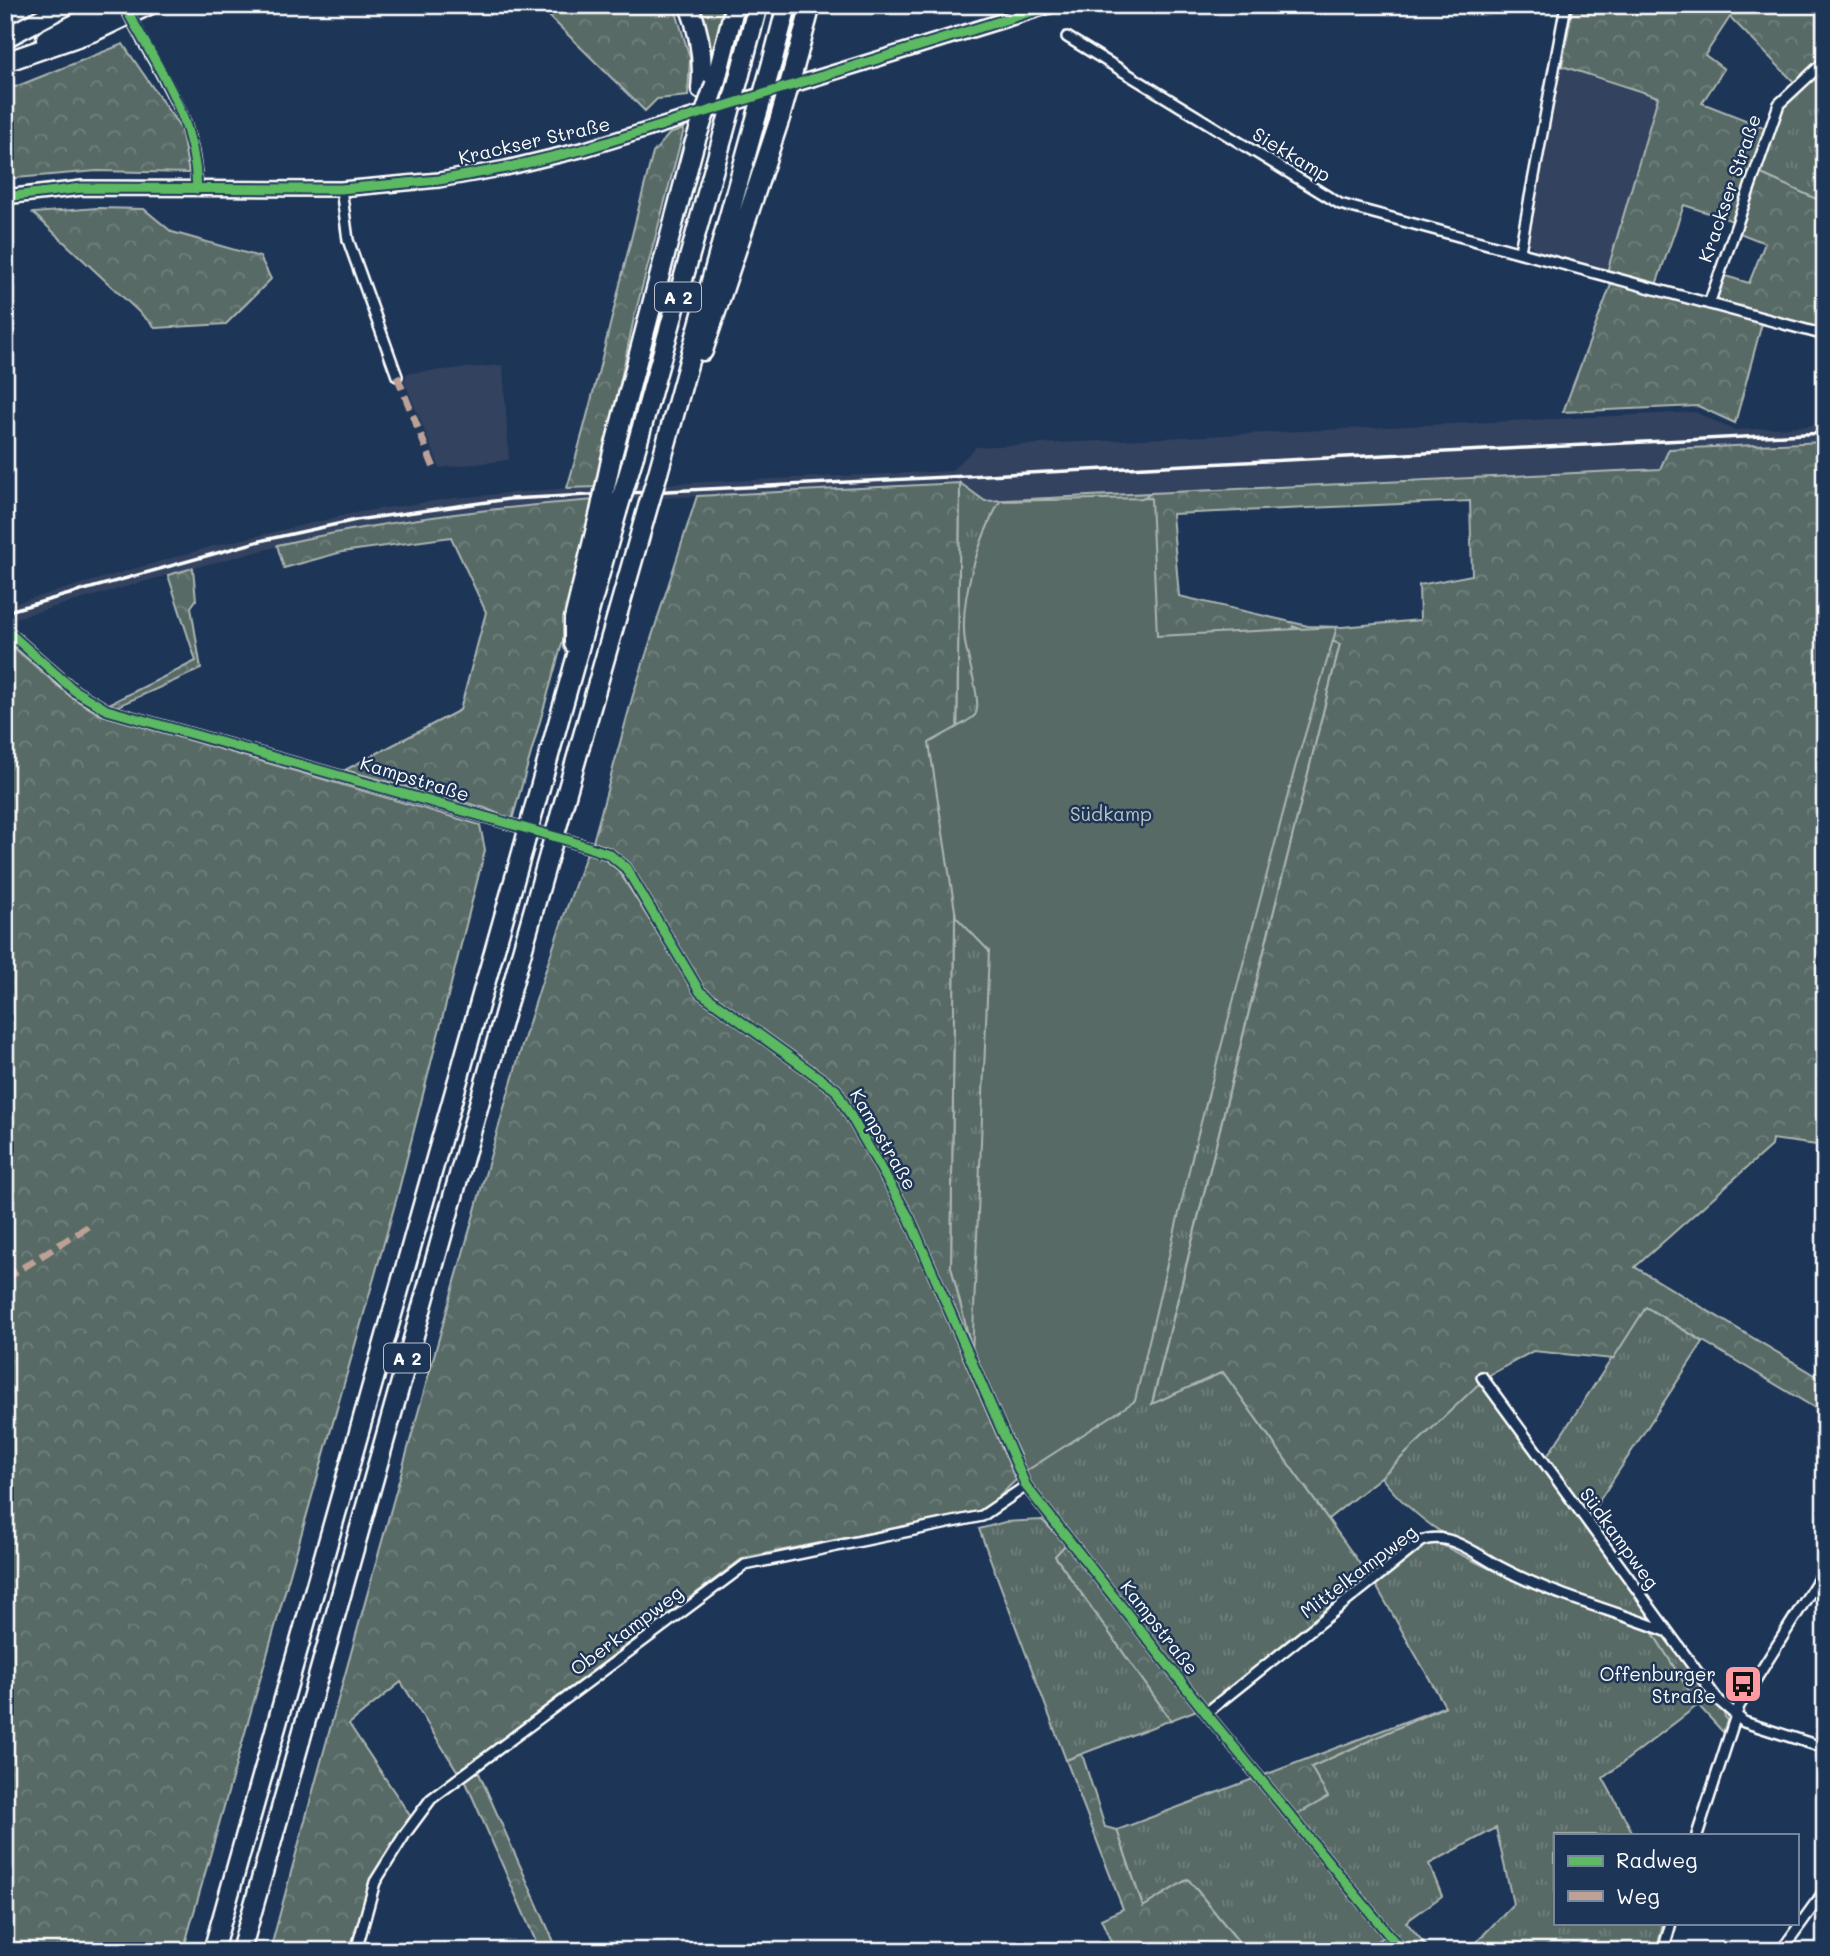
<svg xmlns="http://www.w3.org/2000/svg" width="1830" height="1956" font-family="Mali,sans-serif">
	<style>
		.built { fill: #32425e }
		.grass { fill: url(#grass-tufts); stroke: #acb5b2; stroke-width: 2 }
		.forest { fill: url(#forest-crowns); stroke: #acb5b2; stroke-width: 2; fill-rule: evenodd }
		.park { fill: #586b66; stroke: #acb5b2; stroke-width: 2 }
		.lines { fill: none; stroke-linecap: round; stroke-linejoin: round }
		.stream { stroke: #90a9bb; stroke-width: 3.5 }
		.minor-casing { stroke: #fff; stroke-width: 14 }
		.tertiary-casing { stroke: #fff; stroke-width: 18 }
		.motorway-casing { stroke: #fff; stroke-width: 23 }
		.minor { stroke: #1d3557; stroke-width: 9 }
		.tertiary { stroke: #1d3557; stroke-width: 12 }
		.motorway { stroke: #1d3557; stroke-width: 18 }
		.rail { stroke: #fff; stroke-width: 3.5 }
		.minor-bridge-casing { stroke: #fff; stroke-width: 14; stroke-linecap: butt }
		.motorway-bridge-casing { stroke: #fff; stroke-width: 23; stroke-linecap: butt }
		.minor-bridge { stroke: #1d3557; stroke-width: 9 }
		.motorway-bridge { stroke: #1d3557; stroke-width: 18 }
		.quiet { stroke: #bda197; stroke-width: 7; stroke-dasharray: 14 7; stroke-linecap: butt }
		.cycleway-casing { stroke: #1d3557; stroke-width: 13 }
		.cycleway { stroke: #5cba63; stroke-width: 9 }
		.labels { text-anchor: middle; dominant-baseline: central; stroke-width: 5; stroke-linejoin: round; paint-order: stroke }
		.shield { fill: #1d3557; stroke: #bbc2cd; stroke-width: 2 }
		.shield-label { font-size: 18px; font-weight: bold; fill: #fff }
		.street-label { font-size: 19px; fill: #fff; stroke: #1d3557 }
		.park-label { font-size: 19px; fill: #bcc4c2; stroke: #1d3557 }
		.poi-label { font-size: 19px; fill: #fff; stroke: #1d3557; text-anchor: end }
	</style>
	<defs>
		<pattern id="grass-tufts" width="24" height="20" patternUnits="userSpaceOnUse" patternTransform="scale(1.75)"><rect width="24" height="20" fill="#586b66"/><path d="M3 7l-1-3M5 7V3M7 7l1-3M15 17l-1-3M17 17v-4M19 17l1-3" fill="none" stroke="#71817d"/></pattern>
		<pattern id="forest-crowns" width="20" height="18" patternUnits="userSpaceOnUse" patternTransform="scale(1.75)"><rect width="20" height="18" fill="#586b66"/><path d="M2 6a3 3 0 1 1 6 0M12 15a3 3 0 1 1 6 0" fill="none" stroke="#71817d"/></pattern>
	</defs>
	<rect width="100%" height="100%" fill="#1d3557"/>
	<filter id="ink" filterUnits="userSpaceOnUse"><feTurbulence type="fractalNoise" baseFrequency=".0143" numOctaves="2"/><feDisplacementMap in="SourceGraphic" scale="14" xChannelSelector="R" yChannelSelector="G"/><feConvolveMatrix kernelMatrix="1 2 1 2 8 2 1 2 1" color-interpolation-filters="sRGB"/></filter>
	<g filter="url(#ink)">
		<path class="built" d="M1562 66 1658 97 1607 272 1539 253 1528 243Z
			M503 365 509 460 440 468 404 381 407 373Z
			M1695 412 1734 430 1825 425V461H1820L1823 443 1661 469 1467 479 984 501 960 483 510 506 331 533 193 568 5 621V606L213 546 359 512 454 498 567 488 951 471 976 447Z"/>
		<path class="grass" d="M696 5H726L710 71 709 48Z
			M1825 67V203L1759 173 1782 106Z
			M960 483 985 501 1151 493 1092 537 1080 1343 1293 626 1340 644 1152 1403 1223 1372 1370 1578 1209 1711 1023 1473 969 1339 951 1267Z
			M1646 1307 1703 1342 1588 1518 1546 1458Z
			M1481 1381 1648 1611 1650 1619C1633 1620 1611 1607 1595 1601 1517 1573 1433 1545 1381 1477Z
			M1042 1520 1066 1544 1055 1556 1171 1720 1066 1760 979 1529 1005 1522Z
			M1428 1538 1488 1568 1651 1630 1698 1705 1603 1778 1634 1835H1555V1923H1663L1656 1951H1468L1513 1904 1496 1828 1429 1864 1442 1896 1406 1922 1431 1951H1408L1296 1815 1327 1797 1311 1767 1445 1706 1374 1582Z
			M1253 1779 1384 1936 1364 1951H1246L1188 1879 1143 1907 1117 1830Z"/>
		<path class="forest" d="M507 5H674L690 58 688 96 657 99 645 111 546 13H514Z
			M1573 5H1825V56L1795 83 1730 17 1705 55 1724 69 1702 103 1766 128 1733 221 1684 205 1656 285 1607 272 1658 97 1562 66Z
			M123 44 181 129 189 173 97 171 5 179V91Z
			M684 129 634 318 598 487 567 488C600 378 623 264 653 153L669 134Z
			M1759 173 1825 203V331L1714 301 1722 275 1749 283 1765 243 1737 232Z
			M97 208 144 209 172 232 260 257 271 279 226 324 156 328 33 213Z
			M1612 282 1762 323 1735 423 1698 406 1563 412Z
			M1823 442 1820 460 1825 461V1146L1772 1139 1771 1146 1635 1267 1825 1381V1414L1646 1307 1613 1359 1533 1351 1486 1377 1381 1477 1328 1519 1223 1372 1152 1404 1340 644 1293 626 1079 1347 1092 537 1151 493 1660 469 1669 449ZM1470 501 1472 575 1419 585 1420 620 1342 627 1308 626 1179 596 1172 514Z
			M960 483 951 1267 969 1339 913 1214 839 1086 704 988 672 940 630 864 610 848 593 842 633 695 697 496Z
			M595 500 581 577 512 820 485 808 345 770 460 710 486 612 451 537 342 552 284 568 277 545C382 521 487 508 595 500Z
			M193 568 196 600 191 607 201 669 116 707 109 704 196 661 168 575Z
			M5 640 71 697 99 714 480 825 485 850 397 1197 183 1951H5Z
			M587 853 603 858 618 870 696 994 832 1092 902 1216 1016 1480 984 1511 743 1558 458 1772 401 1682 349 1724 411 1817 370 1879 351 1951H270C328 1731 390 1512 452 1292 494 1146 532 995 587 853Z
			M1066 1544 1197 1710 1171 1720 1055 1556Z
			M1651 1630 1665 1637 1724 1714 1727 1721 1723 1732 1698 1705Z
			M1446 1706 1311 1767 1328 1797 1296 1815 1262 1776Z
			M1082 1754 1105 1827 1117 1830 1143 1907 1188 1879 1246 1951H1115L1101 1919 1123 1909 1066 1760Z
			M478 1771 558 1951H540L465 1780Z"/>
		<path class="park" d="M1151 498 1157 636 1337 627 1295 768 1194 1149 1135 1401 1023 1473 1020 1455 972 1356 989 951 956 917 929 743C937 738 972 720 975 715 983 705 967 657 965 642 959 598 979 539 1000 501Z"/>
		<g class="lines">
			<path class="stream" d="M5 508 12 513"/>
			<defs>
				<path id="minor" d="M1067 37 1340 204 1825 335
					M143 41C173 95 195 126 197 189
					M341 189 348 240 397 376
					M1520 251 1566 5
					M1709 304 1779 104 1825 61
					M5 629 75 691 107 710 570 841 609 854 626 868 700 992 836 1090 909 1218 1026 1486 1206 1713 1402 1951
					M1482 1377 1717 1699 1744 1722 1825 1748
					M1206 1713 1422 1541C1448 1530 1477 1555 1500 1567 1552 1595 1612 1610 1666 1631
					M1697 1835 1739 1706 1825 1569
					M356 1951 375 1882 405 1834 431 1799 745 1565 982 1516 1026 1486
					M1663 1951 1671 1923
					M1781 1951 1825 1890"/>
				<path id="tertiary" d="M5 197 82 188 341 189 439 180 506 168 585 149 1053 5"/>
				<path id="motorway" d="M689 5C699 31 704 61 701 89
					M5 38 67 5
					M46 39 112 5
					M798 53 811 5
					M5 62 95 31 149 5
					M772 63 787 5
					M740 74 758 5
					M715 84 735 5
					M703 351 780 118
					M633 459 723 136
					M611 460 694 145
					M658 473 754 126
					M574 644V619L600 512
					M534 809 617 512
					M559 820 649 503
					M213 1951 523 849
					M241 1951 549 855"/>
			</defs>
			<use href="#minor" class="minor-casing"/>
			<use href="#tertiary" class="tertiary-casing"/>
			<use href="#motorway" class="motorway-casing"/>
			<use href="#minor" class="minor"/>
			<use href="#tertiary" class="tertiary"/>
			<use href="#motorway" class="motorway"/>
			<path class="rail" d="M5 612 264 540 356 520 509 499 1825 433"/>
			<defs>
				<path id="minor-bridge" d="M124 5 143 41"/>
				<path id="motorway-bridge" d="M780 118 798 53
					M754 126 772 63
					M723 136 740 74
					M694 145 715 84
					M649 503 658 473
					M600 512 611 460
					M617 512 633 459
					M523 849 534 809
					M549 855 559 820"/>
			</defs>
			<use href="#minor-bridge" class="minor-bridge-casing"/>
			<use href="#motorway-bridge" class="motorway-bridge-casing"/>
			<use href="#minor-bridge" class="minor-bridge"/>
			<use href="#motorway-bridge" class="motorway-bridge"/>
			<path class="quiet" d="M397 376 434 468
				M5 1279 92 1224"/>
			<defs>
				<path id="cycleway" d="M124 5C158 69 195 114 197 189
					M5 197 82 188 341 189 439 180 506 168 585 149 1053 5
					M5 629 75 691 107 710 570 841 609 854 626 868 700 992 836 1090 909 1218 1026 1486 1206 1713 1402 1951"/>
			</defs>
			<use href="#cycleway" class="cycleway-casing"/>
			<use href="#cycleway" class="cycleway"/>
		</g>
	</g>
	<defs>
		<symbol id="bus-square" viewBox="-11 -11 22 22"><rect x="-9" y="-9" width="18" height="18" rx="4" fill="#ff9aa2" stroke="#1d3557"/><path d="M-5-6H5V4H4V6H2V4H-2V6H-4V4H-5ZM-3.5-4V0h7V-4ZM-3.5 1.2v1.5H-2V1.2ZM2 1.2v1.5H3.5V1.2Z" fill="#111"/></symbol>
	</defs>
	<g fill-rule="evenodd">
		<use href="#bus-square" x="1721" y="1662" width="44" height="44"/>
	</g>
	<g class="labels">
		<g class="shield">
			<rect x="655" y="282.5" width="46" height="29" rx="5"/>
			<rect x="384" y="1343.5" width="46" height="29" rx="5"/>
		</g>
		<g class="shield-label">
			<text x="678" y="297">A 2</text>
			<text x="407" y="1358">A 2</text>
		</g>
		<g class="street-label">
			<text transform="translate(534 140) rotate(-13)">Krackser Straße</text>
			<text transform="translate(1292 154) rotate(31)">Siekkamp</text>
			<text transform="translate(1729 188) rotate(-71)">Krackser Straße</text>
			<text transform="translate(415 778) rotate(17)">Kampstraße</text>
			<text transform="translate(884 1139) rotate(60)">Kampstraße</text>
			<text transform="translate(1620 1538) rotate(54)">Südkampweg</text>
			<text transform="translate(1358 1571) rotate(-37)">Mittelkampweg</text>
			<text transform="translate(1160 1627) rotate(52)">Kampstraße</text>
			<text transform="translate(626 1630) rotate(-37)">Oberkampweg</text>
		</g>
		<g class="park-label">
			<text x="1111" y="813">Südkamp</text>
		</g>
		<g class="poi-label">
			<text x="1716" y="1673">Offenburger<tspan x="1716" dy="22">Straße</tspan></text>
		</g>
	</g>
	<rect width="1830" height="1956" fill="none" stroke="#1d3557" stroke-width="28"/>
	<rect x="14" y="14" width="1802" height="1928" fill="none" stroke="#fff" stroke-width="2.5" filter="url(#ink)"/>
	<rect x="1554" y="1834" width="245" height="91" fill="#1d3557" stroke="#77869a" stroke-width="2"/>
	<rect x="1568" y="1856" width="35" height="10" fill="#5cba63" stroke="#77869a" stroke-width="2"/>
	<text x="1616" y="1868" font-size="21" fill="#ffffff">Radweg</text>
	<rect x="1568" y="1891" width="35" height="10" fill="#bda197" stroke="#77869a" stroke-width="2"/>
	<text x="1616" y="1904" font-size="21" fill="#ffffff">Weg</text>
</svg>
